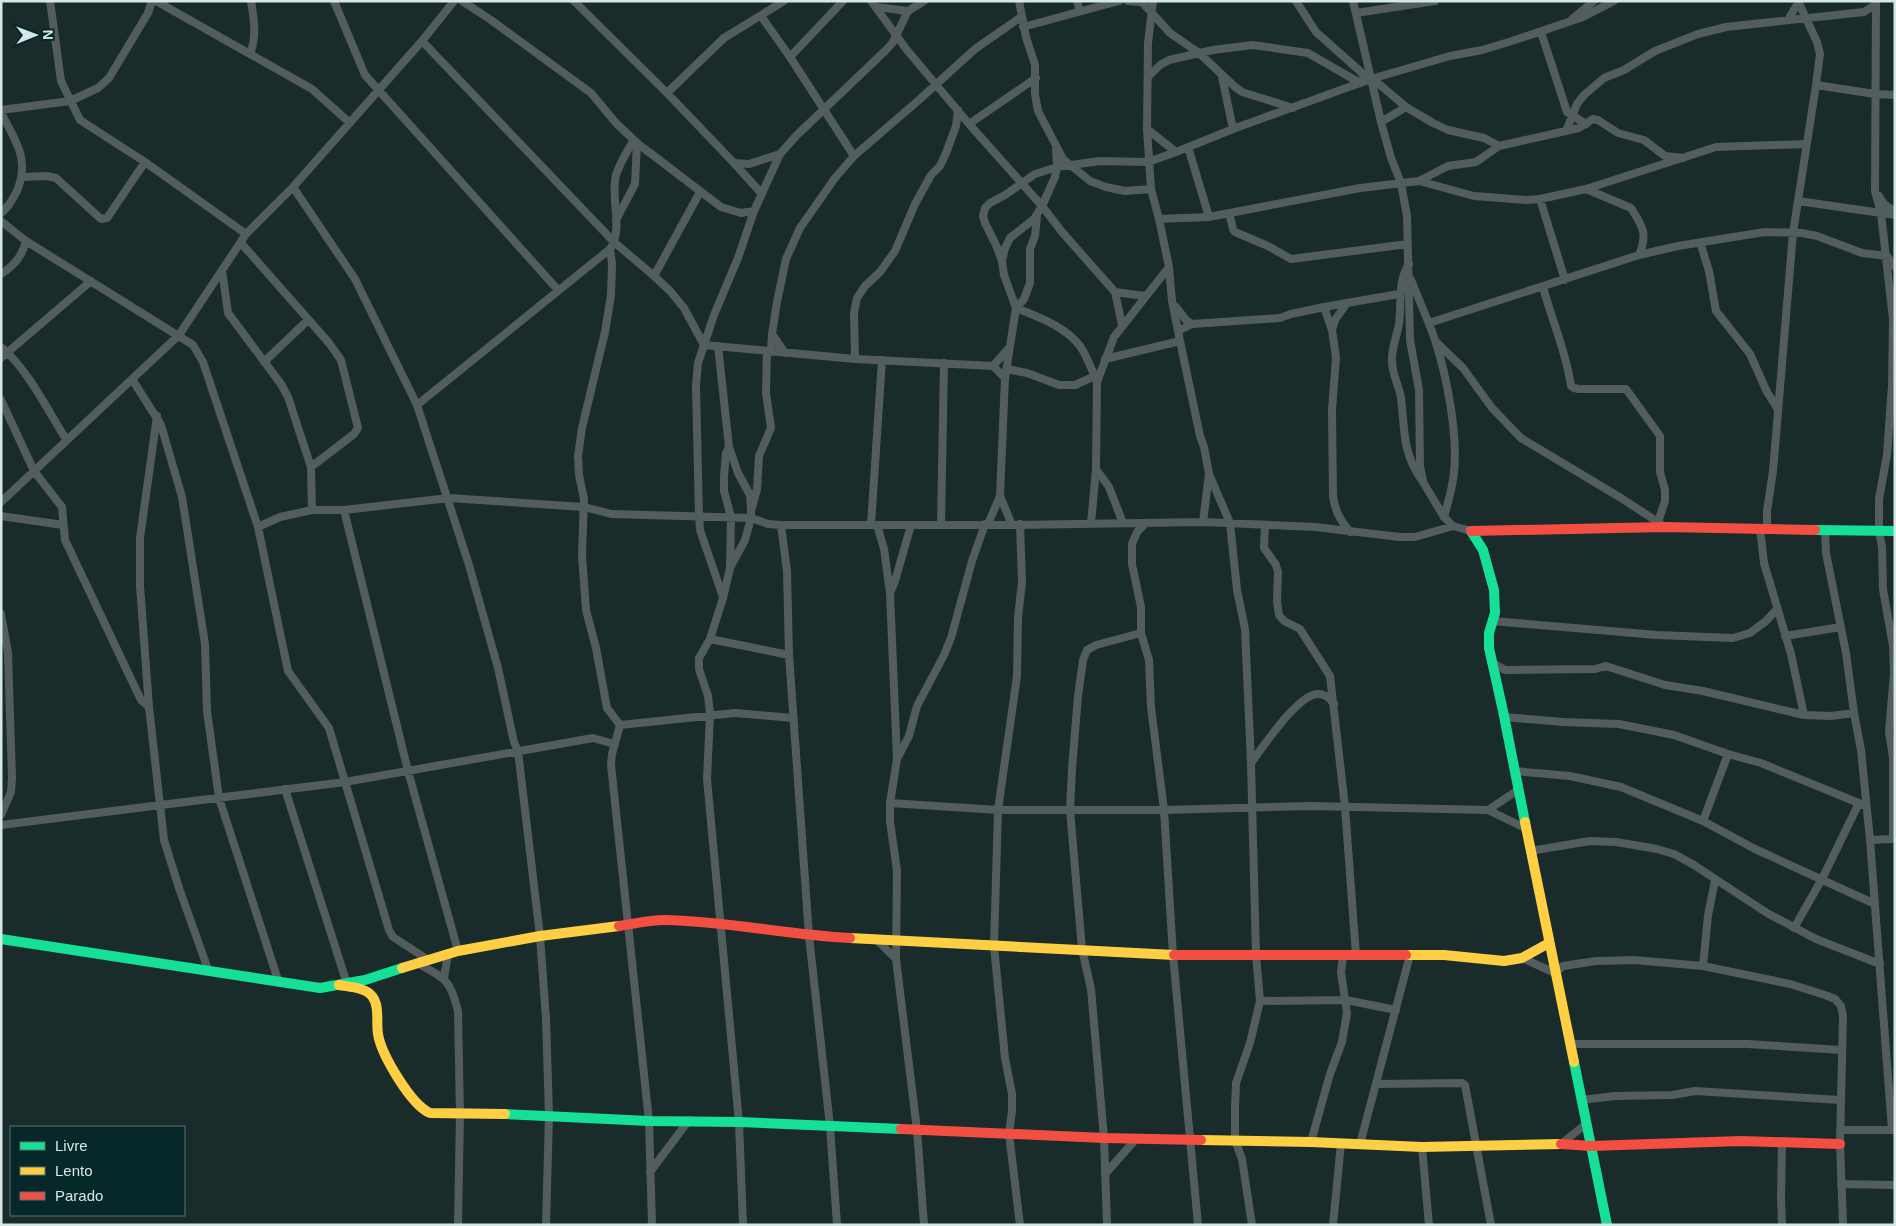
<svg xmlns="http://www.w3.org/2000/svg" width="1896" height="1226" font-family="Arial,sans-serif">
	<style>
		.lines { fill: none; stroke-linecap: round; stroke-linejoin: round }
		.street { stroke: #545d5d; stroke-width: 8 }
		.fast { stroke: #16e098; stroke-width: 10 }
		.slow { stroke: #ffcf43; stroke-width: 10 }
		.jam { stroke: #f24e42; stroke-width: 10 }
	</style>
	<rect width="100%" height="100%" fill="#1a2b2b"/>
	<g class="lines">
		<path class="street" d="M50 1 61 81 80 120 145 162 246 234
			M156 1 312 89 350 123
			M334 1 365 75 558 290
			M462 1 491 20 591 93 616 123 637 143 721 207 741 213 754 211
			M574 1 667 93 734 163 762 194
			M871 1 907 50 969 124 1042 206 1062 232 1115 292 1122 325
			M1019 1 1026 37 1035 65V94L1038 111 1063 159 1090 181 1106 187 1125 191 1151 189
			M1077 1 1080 11
			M1128 1 1141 2
			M1141 1 1170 33 1199 53 1234 86 1242 92 1293 108
			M1153 1 1148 43 1147 129 1151 189 1159 219 1169 267 1172 301 1180 341 1200 436 1204 447 1209 474 1230 523 1237 590 1245 629 1251 763 1256 955 1260 1001 1250 1043 1236 1083 1235 1107V1140L1242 1159 1252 1225
			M1296 1 1316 32 1361 72 1366 81
			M1353 1 1381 122 1391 158 1401 183 1407 216 1410 340 1419 390 1420 466 1423 482 1444 517 1453 526 1471 531
			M1876 1 1875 191 1881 213 1893 320 1892 385 1887 455 1879 499V531L1882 547 1883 589 1893 646 1894 673 1889 732 1893 758V839
			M877 7 908 11
			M1356 13 1435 1
			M761 16 790 57 854 156
			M1572 19 1594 1
			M1788 20 1798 3
			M1023 27 1119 1
			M1541 32 1567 112 1586 124
			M422 41 614 242 654 276 670 291 684 308 704 345
			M250 54C257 37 254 19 251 1
			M790 57 843 1
			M1149 76 1160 65 1169 60 1213 50 1253 45 1308 53 1360 83
			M1222 77 1233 129
			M1372 83 1379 84 1406 107 1433 123 1448 130 1484 138 1499 146
			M1816 85 1875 94 1895 95
			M667 93 724 38 784 1
			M1 110 70 101 98 88 109 78 148 13 152 1
			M1 113C16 141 30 160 17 191 12 200 9 207 1 213
			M1381 122 1406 107
			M969 124 1036 78
			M1147 129 1176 152
			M1566 131 1577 104 1584 95 1604 78 1624 70 1655 51 1698 34 1726 27 1864 12 1876 4
			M1188 147 1209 217
			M734 163 749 164 780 154
			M22 177 47 176 56 178 101 219 107 218 145 162
			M1419 181 1474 196 1526 200 1540 199 1586 189 1716 147 1806 144
			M293 187 355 279 417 405 469 565 498 668 514 742 518 751 540 936 546 1019 549 1115 546 1225
			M1586 189 1631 208C1643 227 1648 234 1639 255
			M1879 196 1884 204 1895 212
			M1540 199 1565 280
			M1798 201 1895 215
			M1229 213 1233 229 1235 232 1268 246 1291 259 1408 244
			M1159 219 1209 217 1360 188 1419 181 1448 166 1476 162 1499 146 1579 128 1593 119 1598 120 1618 133 1644 140 1665 156 1683 158
			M616 220 635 184 637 143
			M1 221 26 241 193 345 203 362 258 527 288 671 329 728 389 930 393 937 427 959
			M1700 242 1709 271 1716 311 1750 354 1767 392 1777 408
			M241 243 329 343 341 360 358 428 354 434 311 467
			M610 249 612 264 611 295 605 332 582 428 578 456 579 475 584 499 582 555 586 610 596 648 607 708 620 725 735 713 793 718
			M1002 261 996 245 985 223 983 216 985 208 990 203 1005 195 1035 174 1057 167 1100 161 1148 162 1176 152 1233 129 1371 79 1450 56 1482 50 1512 41 1583 17 1614 1
			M1409 264C1397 283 1402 303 1399 324 1397 336 1391 349 1392 361 1392 374 1399 386 1401 398 1405 430 1402 451 1421 479
			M222 270 228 313 281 384 288 397 311 467 312 510
			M1 274C15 265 22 256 26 241
			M654 276 700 192
			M1411 280C1419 300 1428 320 1435 340 1447 377 1458 434 1454 472 1453 487 1448 502 1444 517
			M1543 287C1552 321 1566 351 1571 386L1574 388 1579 389H1626L1660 436V472L1665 490V501L1658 522
			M1115 292 1145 296
			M1176 307 1186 320 1192 324
			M1324 307 1332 330 1336 357 1332 410 1333 496C1335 511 1340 520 1350 532
			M1016 308C1038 317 1065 326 1080 346 1087 356 1092 370 1097 382
			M1016 308 1024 299 1030 283V249L1035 236 1037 216
			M1429 323 1639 255 1678 246 1746 235 1765 232 1802 233 1817 236 1862 253 1887 256 1895 267
			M1332 330 1335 320 1347 303
			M1178 331 1192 324 1280 318 1291 314 1324 307 1399 294
			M772 334 785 353
			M1436 342 1463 368 1492 408 1521 438 1621 498 1661 524
			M704 345 855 359 993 366 1005 378
			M718 346 729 447 738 473 750 495 751 510V518L745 540 731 566
			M1 347C27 368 48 411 66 439
			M771 352 772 334 777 302 786 259 800 228 835 178 854 156 920 99 975 49 1021 17
			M1 358 91 281
			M855 359 854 313 857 298 865 286 880 272 895 251 915 204 931 175 940 166 946 153 956 126 958 110
			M1105 359 1180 341
			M264 362 308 320
			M993 366 1009 348
			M1007 369 1027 373 1059 385H1075L1095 376
			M132 379 161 425 182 497 205 644 207 711 219 798 279 983
			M1 400 34 471 62 507 65 540 141 700 149 707
			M417 405 610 249C624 228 610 199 616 175 620 163 627 151 634 140
			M157 416 140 538V586L149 707 164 840 179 888 209 972
			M729 447 726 453 724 476V491L731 517 730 568 723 598 710 639 699 658V669L708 696 710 714 707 779 739 1122 743 1225
			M1096 469 1109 487 1123 523
			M1000 496 1012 525
			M1 502 179 335 246 234 293 187 422 41 454 1
			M752 508 757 489 759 456 771 428 766 393 767 351
			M344 510 408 771 458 951
			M1 516 63 525
			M1203 522 1209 474
			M1146 523 1137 532 1132 544V564L1141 607V633L1149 660 1151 707 1164 810 1173 955 1198 1225
			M941 524 944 363
			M988 524 1000 496 1005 378 1016 308 1004 275 1002 261 1005 248 1010 238 1034 219 1042 206 1055 177 1057 167 1056 148
			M1091 524 1096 469 1097 382 1114 337 1169 267
			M781 525 787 571 789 655 809 936 830 1126 837 1225
			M871 525 882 360
			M877 525 884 549 890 593 897 759 890 803V821L897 871 896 959 917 1130 924 1225
			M1265 525 1264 548 1276 565 1278 572 1277 602 1279 615 1284 621 1300 629 1330 676 1345 807 1356 955
			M258 527 280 517 312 510H344L449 498 584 507 611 514 751 518 768 524 781 525H1012L1203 522 1315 527 1400 537H1415L1453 526
			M1760 528 1764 563 1791 654 1804 715 1831 716 1854 713
			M1767 528V511L1773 471 1793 233 1816 85 1820 54 1817 42 1798 1
			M1825 530 1826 553 1846 653 1854 713 1861 750 1870 840 1892 1130
			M890 593 895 581 911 525
			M723 597 700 530 699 516 696 386 698 363 714 315 738 258 754 211 780 154 796 136 887 49 893 42 908 11 924 1
			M1 614 8 653 12 778 11 792 1 815
			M1492 621 1657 635 1733 638 1750 633 1766 621 1777 609
			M1785 636 1841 627
			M710 639 789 655
			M1491 662 1505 670 1595 669 1606 666 1665 685 1703 691 1804 715
			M1504 717 1563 722 1619 724 1674 735 1728 754 1761 763 1866 806
			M620 725 612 754 611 765 649 1121 652 1225
			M897 759 909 736 917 706 944 655 951 638 972 561 985 524
			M1251 763C1263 747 1298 694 1318 694 1326 694 1330 699 1334 704
			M1514 771 1570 776 1621 787 1703 821 1755 849 1875 904
			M285 789 347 984
			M890 803 998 810H1164L1310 806 1488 810 1525 828
			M1488 810 1518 790
			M1703 821 1728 754
			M1 825 345 782 593 738 614 744
			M1870 840 1895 839
			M1530 851 1590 841 1616 842 1657 849 1674 854 1694 865 1767 913 1816 939 1880 964
			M1794 928 1822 879 1859 803
			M876 939 896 959
			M1522 958 1555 973 1563 966 1596 961 1634 960 1703 966 1790 984 1825 995 1835 999 1841 1006 1843 1016 1840 1144 1843 1225
			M417 963C445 978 450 979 458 1011L460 1114 458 1225
			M1703 966 1708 916 1715 880
			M444 978 448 954
			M1260 1001 1346 1000 1396 1010
			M1571 1044H1747L1841 1050
			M1377 1084 1462 1083 1465 1085 1491 1225
			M1581 1100 1615 1096 1672 1095 1695 1091 1840 1100
			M1840 1130H1895
			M1311 1142 1330 1074 1342 1042 1347 1013 1341 972 1343 955
			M1782 1142 1781 1198 1782 1225
			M1360 1144 1410 955
			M1561 1144 1586 1124
			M1422 1147 1429 1225
			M650 1172 689 1120
			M1105 1174 1136 1139
			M1841 1184 1895 1185
			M1020 1225 1009 1134 1012 1111V1094L1005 1058 994 946 998 810 1017 676 1018 617 1022 582 1020 524
			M1107 1225 1104 1138 1091 989 1082 949 1070 810 1072 769 1078 696 1083 660 1087 650 1096 645 1141 633
			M1333 1225 1341 1143"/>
		<path class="fast" d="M1815 530 1895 531
			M1471 531 1483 550 1494 590 1495 613 1489 633V648L1503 711 1525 822
			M1 939 320 988 365 980 402 968
			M1574 1062 1607 1225
			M505 1114 649 1121 739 1122 901 1129"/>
		<path class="slow" d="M1525 822 1574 1062
			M850 938 1174 955
			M1406 955H1444L1504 961 1522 958 1549 943
			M402 968 458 951 540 936 619 926
			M339 985C349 987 365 987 372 996 380 1006 376 1022 378 1034 381 1054 411 1105 430 1113L505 1114
			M1201 1140 1311 1142 1422 1147 1561 1144"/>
		<path class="jam" d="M1471 531 1665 527 1815 530
			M619 926C633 924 649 920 664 920 726 921 788 935 850 938
			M1174 955H1406
			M901 1129 1104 1138 1201 1140
			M1561 1144 1591 1146 1741 1141 1840 1144"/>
	</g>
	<rect width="1896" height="1226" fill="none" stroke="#d5e7e7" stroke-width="5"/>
	<rect x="10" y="1126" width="175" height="90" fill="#072829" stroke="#597475"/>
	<rect x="20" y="1142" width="25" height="8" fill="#16e098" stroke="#597475"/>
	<text x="55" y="1151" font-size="15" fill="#d5e7e7">Livre</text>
	<rect x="20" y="1167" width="25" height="8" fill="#ffcf43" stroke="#597475"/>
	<text x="55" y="1176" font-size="15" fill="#d5e7e7">Lento</text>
	<rect x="20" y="1192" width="25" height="8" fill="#f24e42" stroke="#597475"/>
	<text x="55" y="1201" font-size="15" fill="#d5e7e7">Parado</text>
	<g transform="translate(35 35) rotate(89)" stroke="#072829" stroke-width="4" paint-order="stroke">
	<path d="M0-4L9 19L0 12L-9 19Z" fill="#d5e7e7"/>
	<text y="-8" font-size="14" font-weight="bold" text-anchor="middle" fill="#d5e7e7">N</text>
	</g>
</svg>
